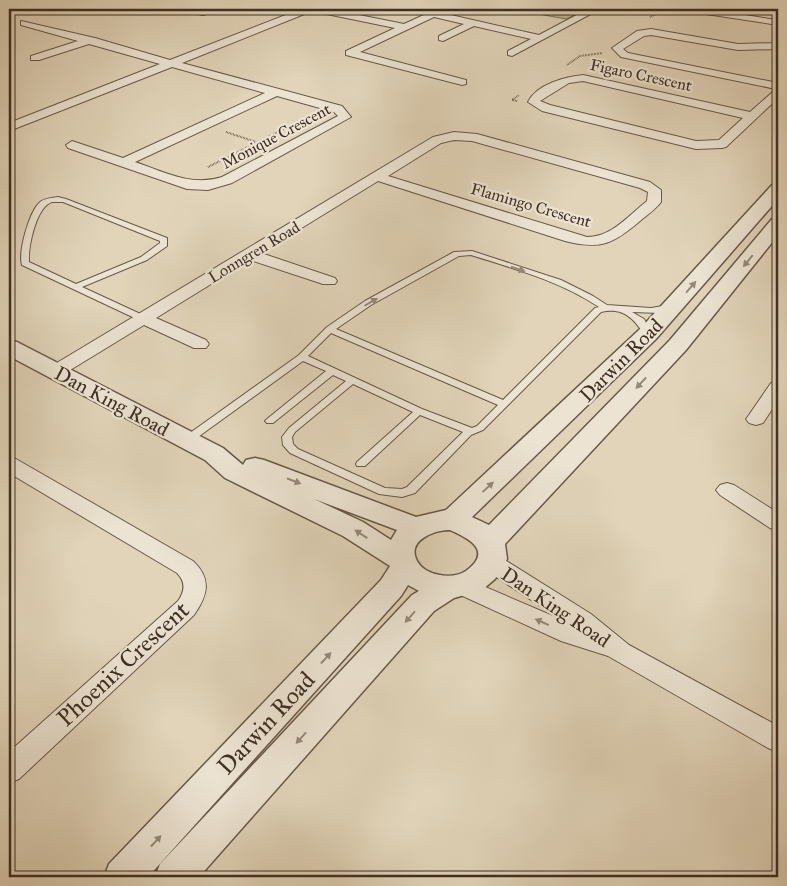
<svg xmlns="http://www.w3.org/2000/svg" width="787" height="886" font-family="'IM FELL Great Primer',serif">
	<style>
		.green { fill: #b8bb8c; stroke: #7c7458 }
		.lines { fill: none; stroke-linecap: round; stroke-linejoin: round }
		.service-casing { stroke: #685848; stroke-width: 2 }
		.minor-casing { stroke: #685848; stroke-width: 2 }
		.tertiary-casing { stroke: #685848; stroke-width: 3 }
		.path { stroke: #3f2e23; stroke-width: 2; stroke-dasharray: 0.5 1; stroke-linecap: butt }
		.service { fill: #ece3d2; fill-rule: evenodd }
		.minor { fill: #ece3d2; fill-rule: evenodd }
		.tertiary { fill: #ece3d2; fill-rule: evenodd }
		.oneway { fill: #96887a }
		.labels { text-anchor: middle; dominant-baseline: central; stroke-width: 4.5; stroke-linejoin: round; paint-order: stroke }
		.far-street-label { font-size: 16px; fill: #3f2e23; stroke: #ece3d2 }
		.street-label { font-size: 20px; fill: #3f2e23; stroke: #ece3d2 }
		.near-street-label { font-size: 24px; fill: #3f2e23; stroke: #ece3d2 }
	</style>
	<rect width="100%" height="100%" fill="#e1d4b9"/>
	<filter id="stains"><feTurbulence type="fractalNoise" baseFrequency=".004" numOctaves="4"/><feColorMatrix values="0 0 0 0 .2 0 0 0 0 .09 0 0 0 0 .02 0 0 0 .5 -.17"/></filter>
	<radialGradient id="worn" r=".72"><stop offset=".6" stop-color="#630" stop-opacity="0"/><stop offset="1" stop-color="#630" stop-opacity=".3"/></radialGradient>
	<path class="green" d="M526 9H588L566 19 522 11Z"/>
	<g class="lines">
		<defs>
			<path id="service" d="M58 197 66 199 167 238V246L147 260 82 287 147 317V321H141L22 265C18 252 29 213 39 203 44 198 52 198 58 197ZM52 202H63L160 241V243L141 257 76 284 29 262C28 247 36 207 52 202Z
				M472 251 561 280 593 296 607 305 651 308 669 305 673 308 660 313 632 312 644 319 652 334 648 337 645 336C634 318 623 307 601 312L483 430 471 435 415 493 402 497 379 494 290 453 283 445 282 437 289 428 346 381 333 375 273 423H267L265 421 267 419 326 371 303 361 191 442H183L182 440 183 438 299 355 327 327 365 301 454 252ZM471 255C515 269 560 281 599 307L595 308 503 400 336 329 371 305 459 256ZM331 333 498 405 477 426 472 428 422 409 308 356ZM353 384 413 412 357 462 356 464 357 466H365L420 415 463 432 407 487 402 489 385 488 298 449 293 444 292 437 295 432Z"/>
			<path id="minor" d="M176 9H223L203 15Z
				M301 9H329L404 24 437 9H449L442 13 539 35 588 9H600L512 56 508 55V51L531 39 474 26 443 41 439 40V36L464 24 434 17 360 52 466 80V84L462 85 346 55V51L395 28 312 11 182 63 342 106 351 117 232 183 208 190 187 189 68 148 66 145 72 141 123 158 265 93 172 67 9 131V123L160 64 89 44 39 60H31V56L78 41 21 25V21L95 38 170 60ZM277 96 334 112 338 116 222 177C191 187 165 172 135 162Z
				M688 9H708L776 20 778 21V25L693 12Z
				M651 29 738 44 778 43V49L738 50 651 35 644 36 623 49 628 53 778 83V98L726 147 722 148 696 149 542 111 528 102C537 84 565 77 583 75L750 112 776 89 621 57 612 48 637 31ZM583 81 743 118 719 140 696 141 550 105 540 101 569 83Z
				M454 132 477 134 650 182 661 190V202C656 209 647 215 640 221 613 244 601 250 565 241L378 181 261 253 335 278 337 281 335 284H323L250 260 156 318 206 340 209 344 206 348H194L144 325 62 375H50L47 371 50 367 433 137ZM454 140 472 141 640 188 648 192 647 201C629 215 612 237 587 237L388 176 441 143Z
				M778 381V400L763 423 756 425 749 423 746 419 749 415 771 383Z
				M9 457 16 459 193 561C212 579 208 595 194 615L19 779 9 783V752L178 601C185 591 186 582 177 573L9 473Z
				M727 483 734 485 778 513V531L770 528 720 495 716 490 720 485Z
				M492 555 500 557 591 614 629 645 778 726V752L768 748 608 656 561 641 454 592 450 586 454 580 462 577 560 619 484 569 481 563 484 557Z"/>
			<path id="tertiary" d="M778 184V199L656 339 472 517 489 525 670 340 772 219 778 218V235L686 350 505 544 507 559 495 579 482 590 454 598 434 611 199 877H155L160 864 412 595 419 591 408 585 401 596 148 877H104L109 864 381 580 390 566 343 536 225 478 205 460 9 356V340L17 342 223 448 243 465 246 460 255 458 264 460 416 517 446 510 640 329 772 185ZM314 499 397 530 391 540 363 522ZM450 530C470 539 493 551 466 571 453 580 425 576 417 561 406 540 435 530 450 530Z"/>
		</defs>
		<use href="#service" class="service-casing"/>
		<use href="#minor" class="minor-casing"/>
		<use href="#tertiary" class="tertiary-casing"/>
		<path class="path" d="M540 9 557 12
			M650 17 666 9
			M567 65 580 56 603 53
			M517 101 512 100 519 95
			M226 132 256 142
			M208 167 294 124"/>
		<use href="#service" class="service"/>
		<use href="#minor" class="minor"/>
		<use href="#tertiary" class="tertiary"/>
	</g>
	<defs><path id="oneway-solid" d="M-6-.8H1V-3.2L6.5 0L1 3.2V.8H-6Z" transform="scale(1.25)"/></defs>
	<g class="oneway">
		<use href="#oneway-solid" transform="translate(748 261) rotate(129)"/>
		<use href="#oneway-solid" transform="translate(518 269) rotate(18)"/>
		<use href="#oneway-solid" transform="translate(691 287) rotate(-49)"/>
		<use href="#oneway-solid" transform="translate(371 302) rotate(-30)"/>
		<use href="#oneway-solid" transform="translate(641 383) rotate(133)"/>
		<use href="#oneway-solid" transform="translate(294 481) rotate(21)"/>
		<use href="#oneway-solid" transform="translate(488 487) rotate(-43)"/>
		<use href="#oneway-solid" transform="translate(361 534) rotate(-147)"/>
		<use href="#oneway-solid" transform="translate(410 617) rotate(132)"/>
		<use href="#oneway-solid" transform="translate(542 622) rotate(-156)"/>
		<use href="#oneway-solid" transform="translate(326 658) rotate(-47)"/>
		<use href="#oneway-solid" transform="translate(301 738) rotate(132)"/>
		<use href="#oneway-solid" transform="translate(156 841) rotate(-47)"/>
	</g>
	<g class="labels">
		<g class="far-street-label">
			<text transform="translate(641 75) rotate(12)">Figaro Crescent</text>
			<text transform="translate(276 136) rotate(-28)">Monique Crescent</text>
			<text transform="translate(531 205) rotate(16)">Flamingo Crescent</text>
			<text transform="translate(254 252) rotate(-31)">Lonngren Road</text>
		</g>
		<g class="street-label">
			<text transform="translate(621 360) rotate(-45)">Darwin Road</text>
			<text transform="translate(112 401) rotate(28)">Dan King Road</text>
			<text transform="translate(556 607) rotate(34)">Dan King Road</text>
		</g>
		<g class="near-street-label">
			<text transform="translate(123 664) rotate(-43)">Phoenix Crescent</text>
			<text transform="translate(266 723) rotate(-47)">Darwin Road</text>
		</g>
	</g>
	<rect width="787" height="886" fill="none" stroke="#e1d4b9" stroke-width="30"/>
	<rect x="10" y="10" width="767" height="866" fill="none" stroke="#3f2e23" stroke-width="2.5"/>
	<rect x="15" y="15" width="757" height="856" fill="none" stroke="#3f2e23"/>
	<rect width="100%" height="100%" filter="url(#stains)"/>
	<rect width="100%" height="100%" fill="url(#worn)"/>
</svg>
